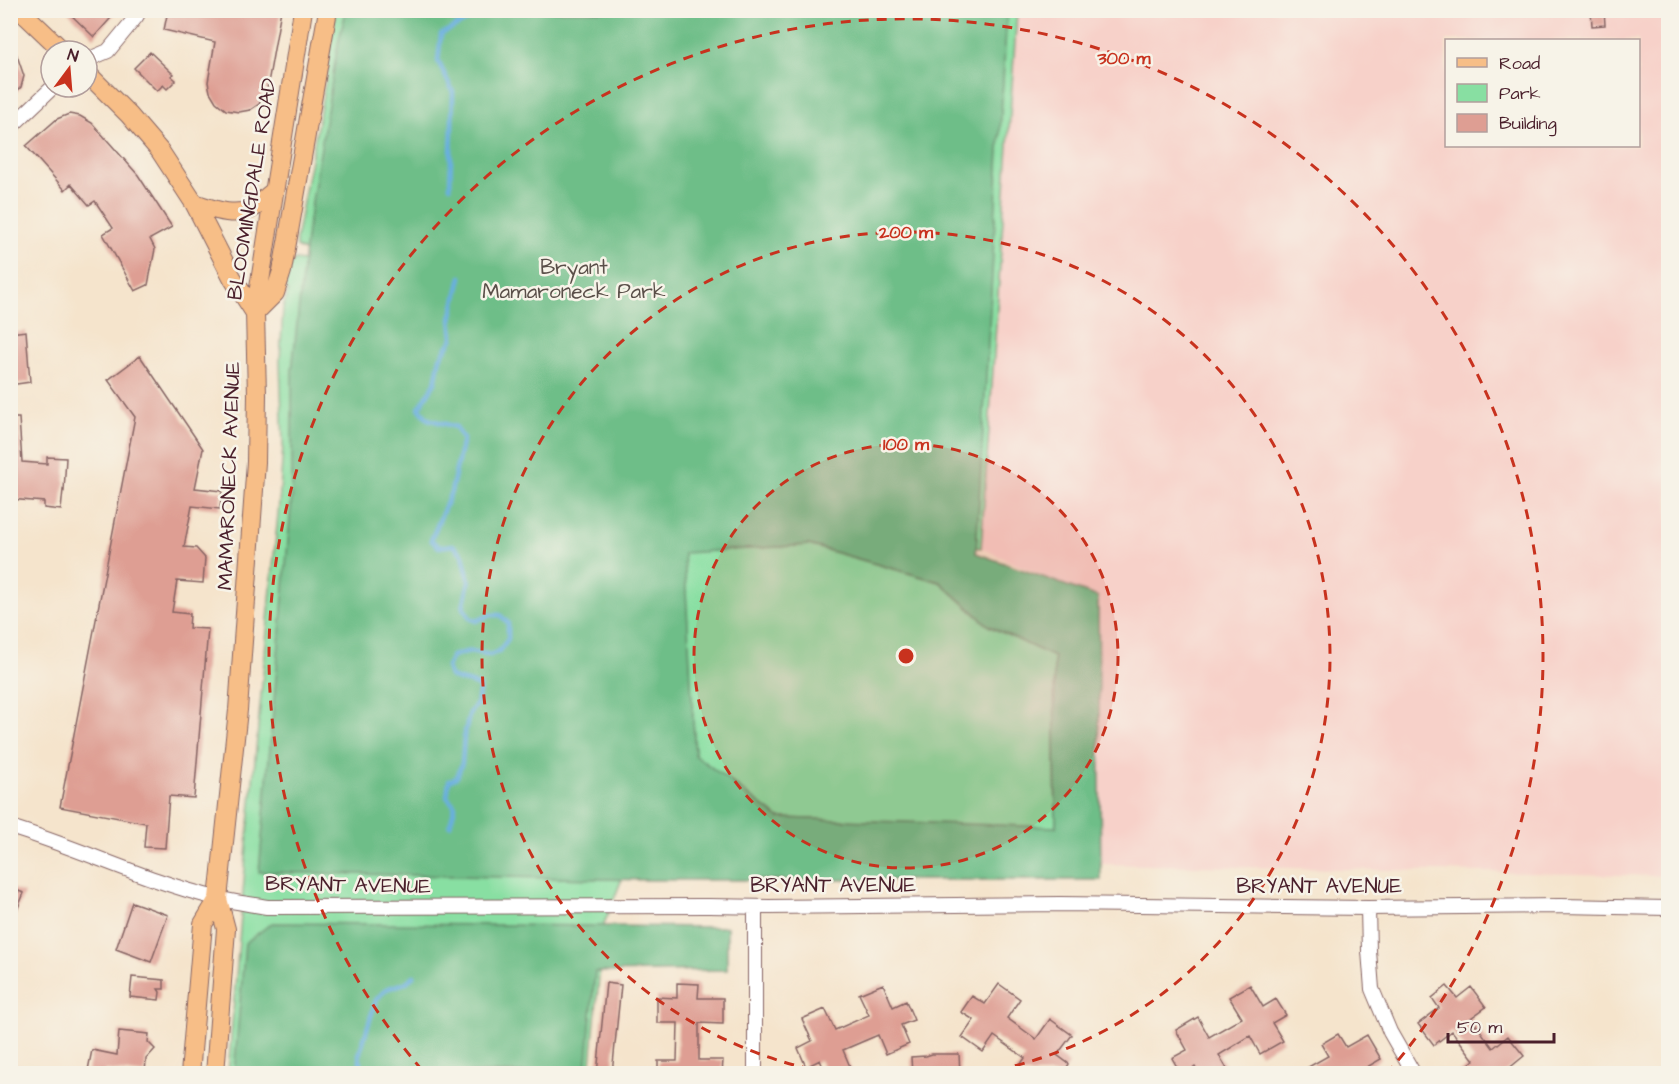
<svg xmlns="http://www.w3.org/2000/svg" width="1679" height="1084" font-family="'Architects Daughter',sans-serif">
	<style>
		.built { fill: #f7d1c9; fill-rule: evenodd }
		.green { fill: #88dfa2; stroke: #697f66; stroke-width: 1.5 }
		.forest { fill: #6ebe88; stroke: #5c6e5a; stroke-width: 1.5; fill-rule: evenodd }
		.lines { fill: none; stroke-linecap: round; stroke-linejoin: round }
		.stream { stroke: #69afdf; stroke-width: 4.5 }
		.building { fill: #de9e93 }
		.minor-casing { stroke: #866463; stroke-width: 16 }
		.major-casing { stroke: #866463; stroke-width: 20 }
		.minor { stroke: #fff; stroke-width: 14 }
		.major { stroke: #f7be87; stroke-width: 18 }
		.ring { fill: none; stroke: #c8321e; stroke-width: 3; stroke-dasharray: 10 8 }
		.labels { text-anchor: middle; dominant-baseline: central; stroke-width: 5; stroke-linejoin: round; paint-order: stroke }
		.street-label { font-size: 21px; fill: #4a1f2b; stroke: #f7f3e8 }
		.park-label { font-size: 21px; fill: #5a4f49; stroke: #f7f3e8 }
		.centre { fill: #c8321e; stroke: #f7f3e8; stroke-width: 3 }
		.ring-label { font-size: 18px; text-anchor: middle; font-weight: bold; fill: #c8321e; stroke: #f7f3e8; stroke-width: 5; stroke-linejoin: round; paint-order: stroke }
	</style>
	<rect width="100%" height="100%" fill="#f7f3e8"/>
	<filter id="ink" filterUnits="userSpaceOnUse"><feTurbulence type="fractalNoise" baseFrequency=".0167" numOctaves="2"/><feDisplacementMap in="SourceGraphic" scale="12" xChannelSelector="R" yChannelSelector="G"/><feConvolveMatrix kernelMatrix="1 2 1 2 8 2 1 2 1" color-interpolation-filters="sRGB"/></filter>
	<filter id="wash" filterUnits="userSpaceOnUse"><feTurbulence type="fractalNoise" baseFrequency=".008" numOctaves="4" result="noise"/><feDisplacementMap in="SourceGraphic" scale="24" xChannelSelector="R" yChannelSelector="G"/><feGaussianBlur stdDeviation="1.35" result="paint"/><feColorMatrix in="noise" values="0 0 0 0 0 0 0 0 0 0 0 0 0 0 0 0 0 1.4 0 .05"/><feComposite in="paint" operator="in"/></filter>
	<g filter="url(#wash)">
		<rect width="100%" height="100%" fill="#f5e4cc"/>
		<path class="built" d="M1017 11H1668V876L1101 864 1097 601 981 548ZM1446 40H1638V146H1446Z"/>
		<path class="green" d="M336 11H1017L981 548 694 521 692 552 809 545 940 582 989 626 1054 657 1056 828 779 818 695 755 686 606 672 753 604 924 590 1073 228 1074 246 856 280 492 283 445 280 361 283 308 288 292 285 285 290 265 295 260 303 261 306 252 296 247V240L329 63 330 44Z"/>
		<path class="forest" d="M346 11H1007L976 553 1098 597 1101 880H649L259 872 292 495V371L306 238 338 44ZM809 545 940 582 989 626 1054 657 1056 827 779 818 695 755 684 553Z
			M272 923 727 927V970L595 972 586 1073H234L245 943Z"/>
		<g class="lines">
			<path class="stream" d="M450 187 453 92 438 61 441 34 478 15 480 10
				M450 825 455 806 447 797 449 781 457 777 462 763 464 736 470 712 477 704 480 687C469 680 461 683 450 676L447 667 452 656 470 651 490 655 499 651 508 639V623L500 615H490L476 621 470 618 463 607 469 581 463 555 453 545 439 547 431 540 451 492 463 439 456 427 428 419 419 408 435 383 440 358 453 338 451 319 461 277
				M362 1074 359 1055 376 1000 386 989 405 983 414 976"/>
		</g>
		<g id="blocks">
			<path class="building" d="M66 10H118L94 37Z
				M168 10H281L267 89 259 104 250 110 239 112 226 110 216 102 210 92 208 82 215 42 164 30Z
				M1591 10H1604L1605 25 1592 26Z
				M10 41H12L24 76 21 87 10 98Z
				M150 52 173 74 171 76 176 80 167 89 163 85 157 91 134 68Z
				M69 114 80 116 92 123 138 175 172 227 150 239 155 249 148 285 135 291 103 234 113 228 95 201 89 205 71 184 65 190 26 146 57 119Z
				M26 331 30 382 10 385V333Z
				M140 356 203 449 195 488 222 491 220 509 192 506 184 547 196 548 205 558 203 583 177 581 172 612 190 614 189 628 208 629 194 798 169 796 165 848 144 847 146 823 60 807 135 417 108 380Z
				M10 418H19L22 462 47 464V457L66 458 64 491 63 490 61 510 44 508V502L10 499Z
				M10 888 24 893 11 925H10Z
				M132 902 168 915 151 962 116 949Z
				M132 977 164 980V989H158L160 992 159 1000 130 997Z
				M606 983 621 985 612 1074H597Z
				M677 983 699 984 698 998H723V1024L699 1023V1060H723L722 1074H658V1061H677L678 1023H657V997L677 998Z
				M883 984 893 1007 906 1001 914 1020 901 1025 909 1044 886 1054 878 1035 843 1050 851 1069 841 1074H826L820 1060 806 1067 798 1048 812 1041 802 1019 825 1009 835 1030 869 1015 859 994Z
				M999 984 1020 999 1007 1018 1036 1039 1050 1019 1072 1035 1057 1055 1069 1064 1063 1074H1014L1025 1058 994 1036 983 1052 962 1037 974 1020 961 1012 972 996 985 1004Z
				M1250 985 1263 1007 1276 999 1286 1015 1272 1023 1283 1041 1260 1054 1250 1036 1219 1055 1230 1074H1199L1195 1067 1185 1074H1181L1172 1058 1187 1050 1176 1030 1198 1017 1209 1037 1242 1018 1229 997Z
				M1447 986 1457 998 1471 987 1486 1007 1471 1018 1493 1048 1508 1036 1524 1056 1502 1074H1457L1474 1060 1452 1031 1434 1045 1418 1024 1439 1008 1432 998Z
				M119 1031 149 1034 148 1042 155 1049 146 1059 145 1074 106 1070 104 1074 88 1070 92 1050 117 1055Z
				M1338 1034 1346 1047 1367 1035 1381 1059 1355 1074H1296L1328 1056 1321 1044Z
				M932 1054H959L960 1074H912L911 1057 926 1056Z"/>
		</g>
	</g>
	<g filter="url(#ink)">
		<use href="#blocks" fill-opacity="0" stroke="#866463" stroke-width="1.5"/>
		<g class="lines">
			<defs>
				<path id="minor" d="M87 60 108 51 136 17 140 10
					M10 128 53 87
					M10 827C80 848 146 881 216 898 233 902 250 904 267 907L709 906 769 907 1060 904 1368 908 1560 906 1668 908
					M1368 908 1369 951 1372 989 1390 1032 1414 1074
					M755 1074V907"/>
				<path id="major" d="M20 10 63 51
					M87 73 129 115 160 151 194 203 233 279 255 313
					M194 203C211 208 233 218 251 209 259 205 266 197 274 191
					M255 313 275 293 282 271 328 10
					M190 1074 203 924 218 899
					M215 1074 226 929 218 899 238 710 256 462 257 395 255 313 303 10"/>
			</defs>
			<use href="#minor" class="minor-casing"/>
			<use href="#major" class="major-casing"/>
			<use href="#minor" class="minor"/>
			<use href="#major" class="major"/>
		</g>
	</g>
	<circle cx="906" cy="656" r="212" fill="#c8321e" fill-opacity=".12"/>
	<g class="ring">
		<circle cx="906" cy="656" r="212"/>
		<path d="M829 1073A424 424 0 1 1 983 1073"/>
		<path d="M422 1070A637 637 0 1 1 1390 1070"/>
	</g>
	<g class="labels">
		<g class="street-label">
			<text transform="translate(252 189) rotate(-81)">BLOOMINGDALE ROAD</text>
			<text transform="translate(229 476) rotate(-88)">MAMARONECK AVENUE</text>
			<text transform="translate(348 885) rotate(1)">BRYANT AVENUE</text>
			<text x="833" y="885">BRYANT AVENUE</text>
			<text x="1319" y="886">BRYANT AVENUE</text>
		</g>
		<g class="park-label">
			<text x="574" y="267">Bryant<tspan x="574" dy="24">Mamaroneck Park</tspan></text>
		</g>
	</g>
	<circle cx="906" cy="656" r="9" class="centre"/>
	<g class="ring-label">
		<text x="1124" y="64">300 m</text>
		<text x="906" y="238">200 m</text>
		<text x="906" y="450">100 m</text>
	</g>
	<rect width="1679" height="1084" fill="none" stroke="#f7f3e8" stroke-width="36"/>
	<rect x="1445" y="39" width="195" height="108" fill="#f7f3e8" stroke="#b29e9c" stroke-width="1.5"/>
	<rect x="1457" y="58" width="30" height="9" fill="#f7be87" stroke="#b29e9c" stroke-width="1.5"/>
	<text x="1499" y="69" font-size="18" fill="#4a1f2b">Road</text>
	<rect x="1457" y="84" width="30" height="18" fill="#88dfa2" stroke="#b29e9c" stroke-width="1.5"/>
	<text x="1499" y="99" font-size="18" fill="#4a1f2b">Park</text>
	<rect x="1457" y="114" width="30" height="18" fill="#de9e93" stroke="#b29e9c" stroke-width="1.5"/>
	<text x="1499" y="129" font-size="18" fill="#4a1f2b">Building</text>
	<g transform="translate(69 69) rotate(16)"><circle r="28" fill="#f7f3e8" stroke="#b29e9c" stroke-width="1.5"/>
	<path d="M0-4.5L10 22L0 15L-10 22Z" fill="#c8321e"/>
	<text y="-9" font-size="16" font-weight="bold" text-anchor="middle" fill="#4a1f2b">N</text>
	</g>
	<path d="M1448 1033v9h106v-9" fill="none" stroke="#4a1f2b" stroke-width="3"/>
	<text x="1457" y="1033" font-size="18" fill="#4a1f2b" stroke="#f7f3e8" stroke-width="4.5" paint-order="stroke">50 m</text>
</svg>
